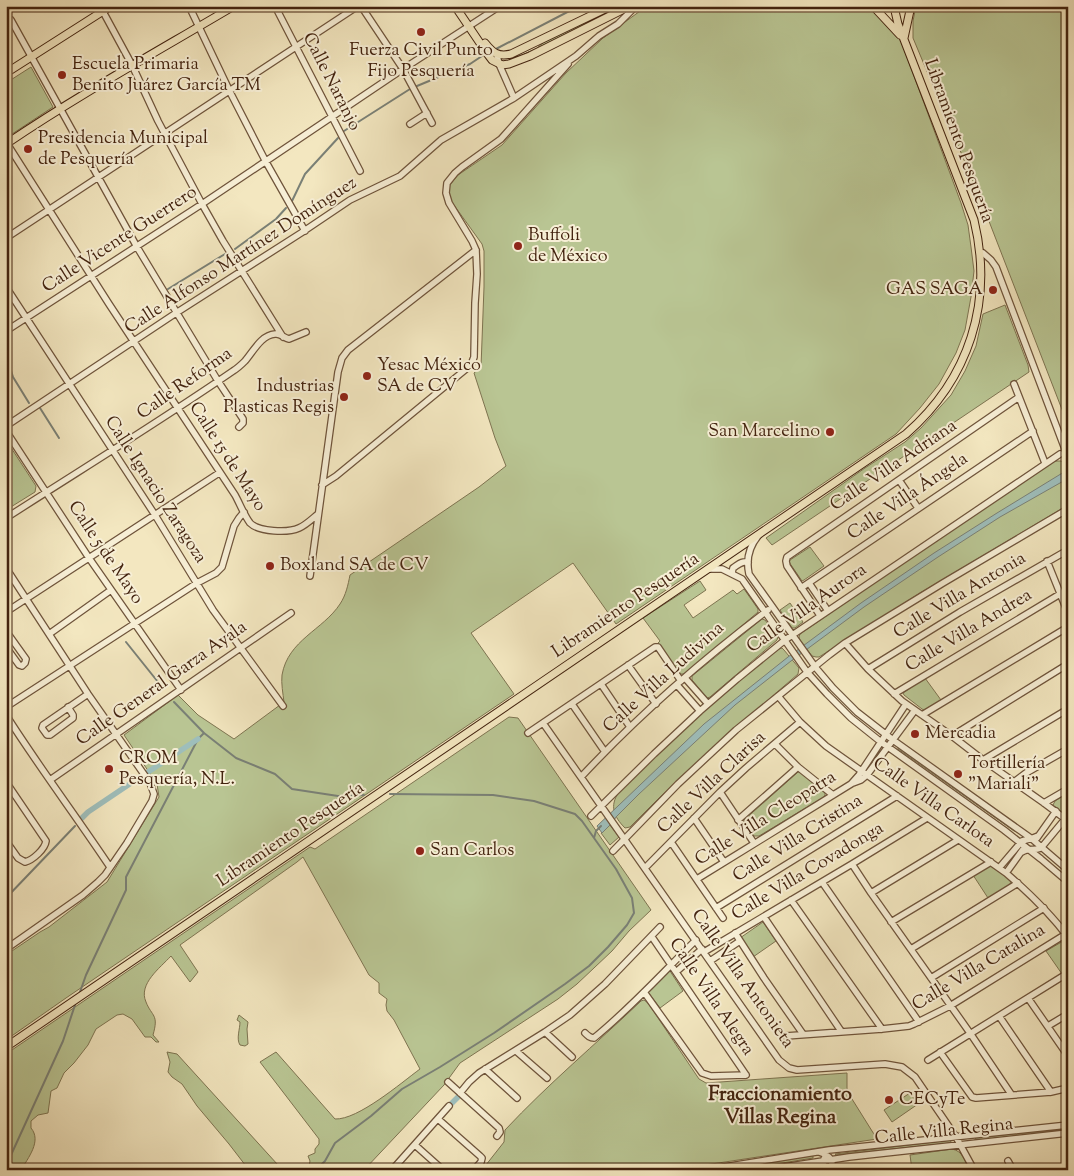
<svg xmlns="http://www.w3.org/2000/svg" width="1074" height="1176" font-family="'Sorts Mill Goudy',serif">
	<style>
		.green { fill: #b9c593; stroke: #7e7451 }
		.water { fill: #9ebebb; stroke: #7a8076 }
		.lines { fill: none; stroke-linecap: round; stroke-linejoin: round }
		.stream { stroke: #7a8076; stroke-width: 2 }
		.canal { stroke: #9ebebb; stroke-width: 5.5 }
		.minor-casing { stroke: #6f543b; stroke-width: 8 }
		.major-casing { stroke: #43230f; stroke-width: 9 }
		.minor { stroke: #f7efd6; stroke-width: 5.5 }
		.major { stroke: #f3e7c0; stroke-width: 7 }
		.poi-dot { fill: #8f2418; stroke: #f7efd6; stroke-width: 2 }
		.labels { text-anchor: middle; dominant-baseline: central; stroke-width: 4; stroke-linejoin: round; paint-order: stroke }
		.poi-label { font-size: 18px; fill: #43230f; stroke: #f7efd6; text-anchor: start }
		.street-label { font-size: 18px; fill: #43230f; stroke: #f7efd6 }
		.quarter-label { font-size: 20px; font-weight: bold; fill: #43230f; stroke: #f7efd6 }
	</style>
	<rect width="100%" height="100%" fill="#f3e7c0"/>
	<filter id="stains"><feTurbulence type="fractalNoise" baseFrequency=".004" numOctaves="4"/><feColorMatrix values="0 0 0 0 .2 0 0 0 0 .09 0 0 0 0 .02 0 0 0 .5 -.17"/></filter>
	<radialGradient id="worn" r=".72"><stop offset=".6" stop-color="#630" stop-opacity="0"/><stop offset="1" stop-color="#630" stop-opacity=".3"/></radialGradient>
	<path class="green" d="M622 6 538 48 518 57 537 48 544 42 600 14 609 13Z
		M647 6H869L897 35 901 41 961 203 968 225 971 247 974 271 971 297 965 330 956 353 939 384 920 408 896 434 616 624 573 563 471 633 514 694 66 998 6 1040V955L40 932 49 927 107 882 159 797 157 784 124 735 178 695 198 715 234 739 284 702C283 694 281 683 282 675 288 640 323 630 340 604 346 595 348 585 350 575L479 487 506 466 495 438 474 373 481 367 484 287V251L482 244 451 201 447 191 449 186 458 175 502 145 566 73 603 38Z
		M916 6H1068V425L980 198 913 38V21Z
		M31 67 53 107 9 136 6 132V83Z
		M1005 305 1028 365 1029 372 772 545 766 538 865 468 905 442 921 428 951 395 965 371 976 346 983 314Z
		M6 440 36 486 35 492 6 510Z
		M1057 461H1061L1065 463 1068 469V505L920 593 819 657H816L812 656 800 640 799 637 800 634 1051 462Z
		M810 547 824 566 804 580 802 581 789 562 790 560Z
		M700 581 706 590 684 605 693 618 733 590 737 594 744 589 758 609V612L685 674H680L658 643 660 641 643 618Z
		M790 603 803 622 795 628H792L780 610Z
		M762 619 765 620 778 637 777 640 710 697 707 698 692 680V676Z
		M782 648 784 650 799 668 798 674 710 750 661 796 630 827 625 828C614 817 609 806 619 792 640 772 660 751 682 730 713 702 745 674 779 649Z
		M925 678 941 700 924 710 922 709 904 695 903 693Z
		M509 717 518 718 651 910 629 931 612 951 577 984 558 999 460 1063 444 1085 364 1170H294V1167L295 1165 299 1168 309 1166 310 1161 308 1156 315 1153V1149L319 1144V1139L260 1062 276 1052 335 1119C358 1120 401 1083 420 1069L394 1020 387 1011 386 1005 387 999 379 993V983L369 975 303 857 297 862 180 945 198 972 190 982 171 956C160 968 138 984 146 1002 152 1017 159 1014 153 1035L159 1042H156L151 1037H145L132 1019 123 1014 117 1015 96 1029 88 1045 74 1063 64 1073 57 1088 51 1091 48 1113 38 1115 31 1121V1128C42 1141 28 1158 21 1170H6V1054L310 847 315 849Z
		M898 747 1015 829V831H1014L898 749Z
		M798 772H800L825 793V795L824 797 759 836H754L745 825 744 820Z
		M1068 793V818L1053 805 1055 801Z
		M610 825 619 837 610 845 601 833Z
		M990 865 1010 880 1011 882 1009 886 988 898 973 875Z
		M763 922 776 941 753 957 740 938Z
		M1065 940 1068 941V970L1062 974 1046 951Z
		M670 971 683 991 660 1008 648 992Z
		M644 1000 648 1003 699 1079 706 1083 847 1073V1091L877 1139 672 1170H482L504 1142 505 1130C548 1084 596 1044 641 1001Z
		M239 1015 248 1022 247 1029 248 1044 245 1046 240 1045C236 1039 240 1029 240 1022L237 1020Z
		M167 1052 177 1054 278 1165V1170H249L229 1144 197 1106 182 1084 172 1077 168 1072 170 1062Z
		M910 1093 918 1104 892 1122 884 1110Z
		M1068 1128V1131L975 1141V1139L976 1138Z
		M950 1140 951 1142 950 1143 836 1155 835 1154Z
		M952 1149C963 1151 965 1161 969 1170H912L910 1155Z
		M813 1155V1158L739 1170H723Z"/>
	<path class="water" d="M1064 472 1067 479 1000 517 938 557 864 607 791 661 735 705 639 794 616 817 613 822 602 833 597 826 704 724 788 657 861 603 934 553 997 513Z"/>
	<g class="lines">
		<path class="stream" d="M494 50 579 6
			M417 86 470 64 482 56
			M344 131 410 89
			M292 201 305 174 338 138
			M235 249 276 219 286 208
			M168 289 225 254
			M6 355 13 377 29 403
			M40 408 59 438
			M126 642 158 682
			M174 702 204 733
			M390 794 493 795 534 801 575 814 582 821 594 838
			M6 898 75 826
			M80 992 86 975 126 890V877L198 739 204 733 236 758 275 774 292 789 338 796 364 795
			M6 1166 63 1041 75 1005
			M316 1170 325 1161 335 1143 371 1116 402 1089 440 1067 494 1033 565 984 589 966 608 947 627 925 634 913 632 898 616 869 594 838 596 831 601 826"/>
		<path class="canal" d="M148 772 198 739
			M82 818 88 812 140 777
			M449 1106 461 1094"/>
		<defs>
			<path id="minor" d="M100 6 132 65 158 121 202 204 223 241 283 337
				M189 6 230 92 266 162 305 231
				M275 6 360 171
				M361 6 403 69 432 123
				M11 20 137 247 218 381 243 419V423L239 427
				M497 55 499 64 514 98
				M410 124 427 113
				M6 142 109 304 235 495C240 504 244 515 250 523 259 532 288 533 299 528 306 525 312 519 318 514
				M6 238 358 6
				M983 253 991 260 996 267 1068 457
				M6 287 155 515 213 610 283 706
				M6 331 202 204 403 69 500 6
				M1014 384 1045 463
				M6 426 176 313 301 233 350 200 400 176 441 140 514 98 576 56 599 36 618 24 636 6
				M6 431 89 558 181 690
				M899 480 918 508
				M322 485 336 476 471 365 474 357 475 303 477 274 476 250 472 241 449 203 446 193 447 183 455 173 462 167 501 139 568 64
				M1064 511 1068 519
				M6 518C82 469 159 422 233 371 238 368 241 365 245 361 253 352 261 335 275 334 280 333 284 338 289 339L306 332
				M758 536C749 547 746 560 749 574L816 668 833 688 857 712 893 740 1032 839 1068 870
				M1047 561 1068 613
				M6 568 88 694 150 783 154 794 152 801 127 843 105 875 98 882 83 895 6 949
				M708 569H722L742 579 807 672 827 694 851 718 881 742 1004 830 1041 859 1068 882
				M732 573 733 568C738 565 742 560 748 563
				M310 576 338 372 342 358 348 350 476 250
				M809 583 826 608
				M801 588 1033 431
				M6 612 219 473
				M819 614 787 566 786 561 787 557 1019 397
				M6 631 26 659 25 663 22 666 19 665 6 647
				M52 632 111 590
				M845 643 868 669 902 701 952 736 983 760 1044 803 1068 821
				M628 665 656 704
				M868 669 960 612 1068 550
				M685 678 708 704
				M601 684 630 727
				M677 685 700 711
				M894 694 1060 594
				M778 696 800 722 826 746 1006 873C1028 892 1050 913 1068 937
				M572 704 605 752
				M6 707 197 583 216 573 222 567 234 526 239 518 244 512
				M68 707 73 715V718L50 735H47L42 728 43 725 88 694
				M6 715C39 767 76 816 110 867
				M922 715 1068 627
				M543 723 779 1060 789 1068 797 1070 885 1064 902 1067 915 1077 956 1137 974 1170
				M528 733 655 647H658L681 681
				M952 736 1068 664
				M775 744 798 767 833 795
				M983 760 1068 709
				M581 777C638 716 702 660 768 610
				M50 780 291 613
				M6 782 46 841C45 849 33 860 25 862L18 858 6 841
				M1014 782 1026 773 1068 749
				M853 783 861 780 867 775 915 710
				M720 792 754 843
				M1044 803 1068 789
				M591 816 654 754 700 711 737 679 785 640 1060 454
				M694 818 724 862
				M738 820 798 767
				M1037 838 1056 811
				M671 842 723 918
				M613 851 678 784 736 730 829 655 845 643 943 583 1068 509
				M1022 852C1028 848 1034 851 1041 848L1065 819
				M852 864 871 893 970 1033 1011 1094
				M645 868 720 792 746 768 800 722
				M999 868 1022 841 1033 838 1038 836
				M1006 873 1024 848
				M697 879 851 784 859 775 906 704
				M822 882 919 1022
				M871 893 958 840
				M791 900 882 1029
				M716 908 897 796
				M764 917 841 1031
				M891 922 991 862
				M735 933 764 978 803 1034
				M652 937 746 1075
				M911 949 1018 883
				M704 952 852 864 927 818
				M710 961 740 941
				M676 972 702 949
				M931 978 1044 908
				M644 992 702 1073 711 1076 746 1075
				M1028 998 1068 1056
				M999 1016 1051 1092
				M1048 1026 1068 1014
				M545 1032 572 1057
				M585 1033C588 1036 590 1038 594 1038 631 1008 662 973 696 940
				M786 1036 882 1029 909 1026 914 1024 950 1006 1066 934
				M516 1051 547 1078
				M940 1052 972 1097 976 1098 1051 1092 1068 1088
				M928 1060 1068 973
				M485 1069 517 1098
				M448 1082 499 1128 500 1132 497 1136
				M460 1093 469 1082 479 1073 545 1032 570 1015 605 984 660 927
				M438 1119 480 1156 482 1158 481 1162 474 1170
				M415 1145 443 1170
				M819 1152C831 1156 832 1159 833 1170
				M1008 1161 1013 1170
				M392 1170 449 1106
				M705 1170 829 1150 1068 1125
				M764 1170 849 1157 1068 1133
				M824 1170 823 1161 825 1157
				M1047 1170 1068 1167"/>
			<path id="major" d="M455 6 486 52 492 60 502 65 509 64 530 56 630 6
				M873 6 900 35
				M904 38 911 6
				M485 43C493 53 498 57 511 54L611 6
				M6 73 111 6
				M6 144C80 94 158 51 234 6
				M6 1047 906 434C969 379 994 302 974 220L898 24 895 11 896 6"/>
		</defs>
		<use href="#minor" class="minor-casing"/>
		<use href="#major" class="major-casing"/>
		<use href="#minor" class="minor"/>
		<use href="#major" class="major"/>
	</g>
	<g class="poi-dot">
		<circle cx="421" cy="32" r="5"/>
		<circle cx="62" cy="75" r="5"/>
		<circle cx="28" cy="149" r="5"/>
		<circle cx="518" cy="246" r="5"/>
		<circle cx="993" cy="290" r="5"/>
		<circle cx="367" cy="376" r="5"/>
		<circle cx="344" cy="397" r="5"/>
		<circle cx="830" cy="432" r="5"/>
		<circle cx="270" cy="566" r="5"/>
		<circle cx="915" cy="734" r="5"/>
		<circle cx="109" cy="769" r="5"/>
		<circle cx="958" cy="774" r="5"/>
		<circle cx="420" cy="851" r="5"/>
		<circle cx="889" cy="1100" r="5"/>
	</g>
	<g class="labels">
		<g class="poi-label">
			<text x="421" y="51" text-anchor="middle">Fuerza Civil Punto<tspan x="421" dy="21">Fijo Pesquería</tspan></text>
			<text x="72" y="65">Escuela Primaria<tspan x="72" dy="21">Benito Juárez García TM</tspan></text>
			<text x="38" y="139">Presidencia Municipal<tspan x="38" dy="21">de Pesquería</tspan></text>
			<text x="528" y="236">Buffoli<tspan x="528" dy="21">de México</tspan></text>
			<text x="983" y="290" text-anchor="end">GAS SAGA</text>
			<text x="377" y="366">Yesac México<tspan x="377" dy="21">SA de CV</tspan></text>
			<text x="334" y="387" text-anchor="end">Industrias<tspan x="334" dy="21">Plasticas Regis</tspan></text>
			<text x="820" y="432" text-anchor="end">San Marcelino</text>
			<text x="280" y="566">Boxland SA de CV</text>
			<text x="925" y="734">Mercadia</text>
			<text x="119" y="759">CROM<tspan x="119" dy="21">Pesquería, N.L.</tspan></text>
			<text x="968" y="764">Tortillería<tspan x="968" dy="21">"Mariali"</tspan></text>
			<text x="430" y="851">San Carlos</text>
			<text x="899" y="1100">CECyTe</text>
		</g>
		<g class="street-label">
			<text transform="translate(331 82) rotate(63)">Calle Naranjo</text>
			<text transform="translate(958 141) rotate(70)">Libramiento Pesquería</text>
			<text transform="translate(120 240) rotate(-33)">Calle Vicente Guerrero</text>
			<text transform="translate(241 256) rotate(-33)">Calle Alfonso Martínez Domínguez</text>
			<text transform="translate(185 384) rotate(-35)">Calle Reforma</text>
			<text transform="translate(227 457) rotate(57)">Calle 15 de Mayo</text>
			<text transform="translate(894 466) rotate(-34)">Calle Villa Adriana</text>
			<text transform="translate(155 490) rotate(57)">Calle Ignacio Zaragoza</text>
			<text transform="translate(908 497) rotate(-34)">Calle Villa Ángela</text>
			<text transform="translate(105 553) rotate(56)">Calle 5 de Mayo</text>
			<text transform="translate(960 596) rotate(-31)">Calle Villa Antonia</text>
			<text transform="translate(626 606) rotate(-34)">Libramiento Pesquería</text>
			<text transform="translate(807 609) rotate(-35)">Calle Villa Aurora</text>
			<text transform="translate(969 631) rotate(-31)">Calle Villa Andrea</text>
			<text transform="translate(664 678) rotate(-42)">Calle Villa Ludivina</text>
			<text transform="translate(162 684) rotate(-35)">Calle General Garza Ayala</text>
			<text transform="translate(712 783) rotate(-43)">Calle Villa Clarisa</text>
			<text transform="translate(933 803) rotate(35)">Calle Villa Carlota</text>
			<text transform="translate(766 819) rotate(-32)">Calle Villa Cleopatra</text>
			<text transform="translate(291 835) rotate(-34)">Libramiento Pesquería</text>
			<text transform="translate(798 839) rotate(-32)">Calle Villa Cristina</text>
			<text transform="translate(808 872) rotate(-31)">Calle Villa Covadonga</text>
			<text transform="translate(979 968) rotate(-31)">Calle Villa Catalina</text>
			<text transform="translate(742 979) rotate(55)">Calle Villa Antonieta</text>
			<text transform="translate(711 997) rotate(56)">Calle Villa Alegra</text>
			<text transform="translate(944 1132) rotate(-6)">Calle Villa Regina</text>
		</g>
		<g class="quarter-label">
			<text x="780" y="1095">Fraccionamiento<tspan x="780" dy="23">Villas Regina</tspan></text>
		</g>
	</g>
	<rect width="1074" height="1176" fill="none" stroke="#f3e7c0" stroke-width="25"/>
	<rect x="8" y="8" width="1059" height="1161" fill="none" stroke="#43230f" stroke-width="2.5"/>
	<rect x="12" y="12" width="1049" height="1151" fill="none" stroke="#43230f"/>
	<rect width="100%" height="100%" filter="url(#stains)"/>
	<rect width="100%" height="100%" fill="url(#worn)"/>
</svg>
